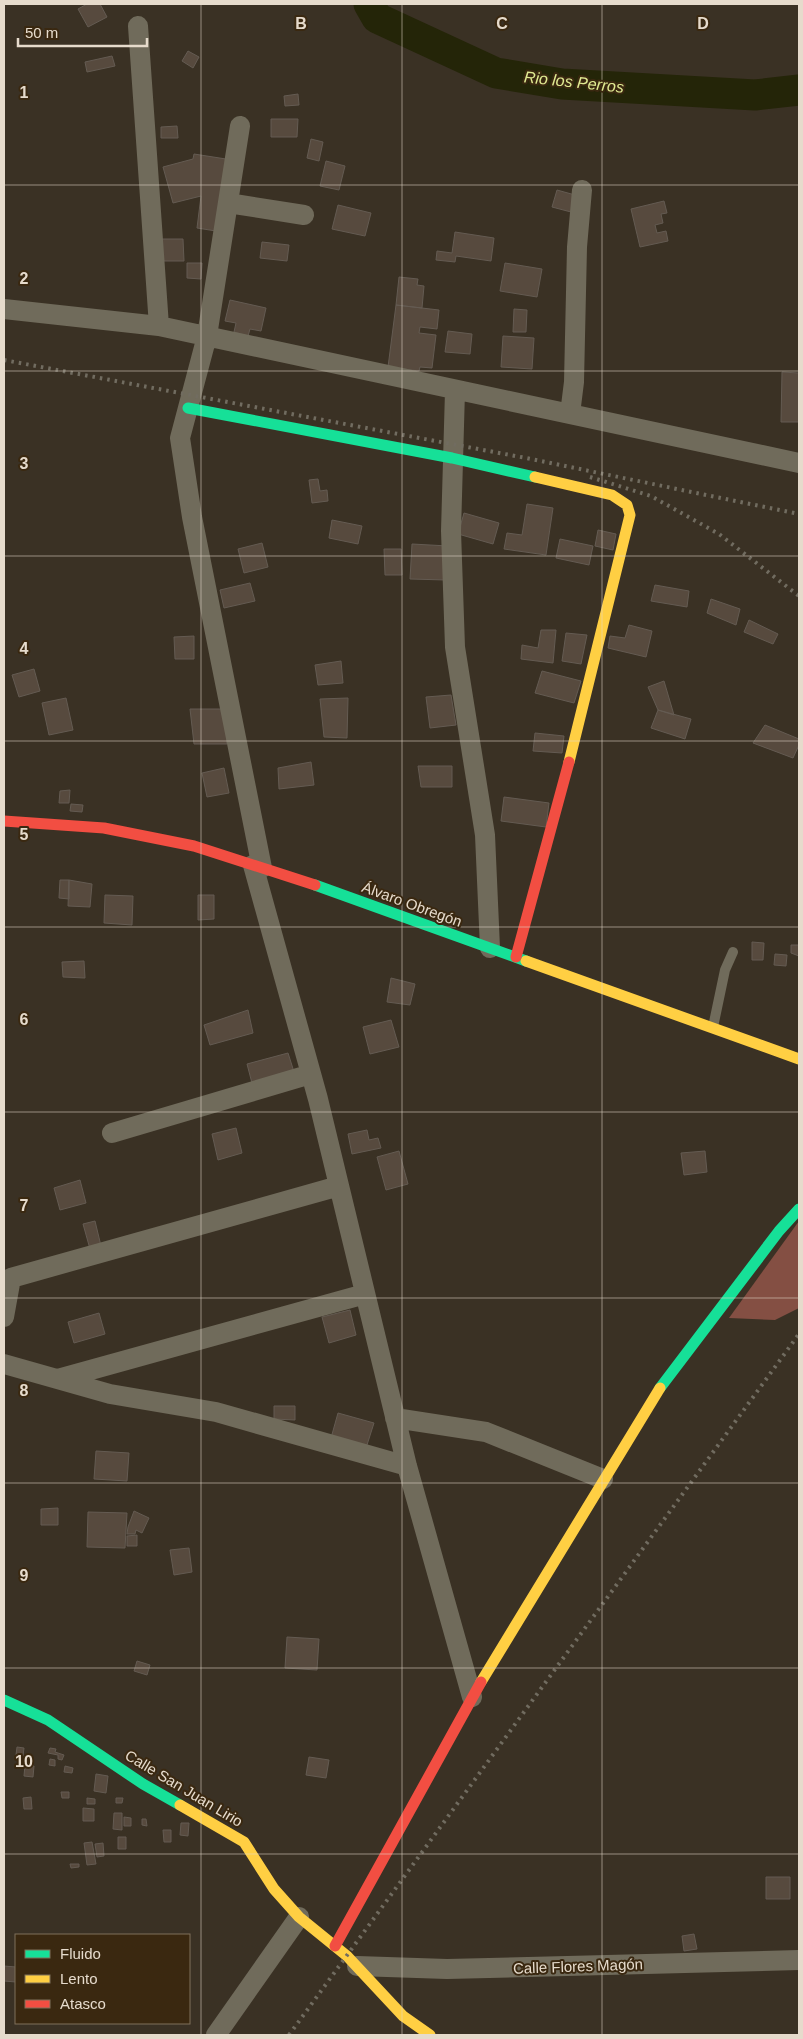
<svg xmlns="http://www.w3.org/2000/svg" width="803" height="2039" font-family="Arial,sans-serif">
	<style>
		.forest { fill: #844f43 }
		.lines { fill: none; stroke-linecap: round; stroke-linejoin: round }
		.river { stroke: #242508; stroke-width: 31 }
		.building { fill: #574a3e; stroke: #645b52 }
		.lane { stroke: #706b5b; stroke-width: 10 }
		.street { stroke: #706b5b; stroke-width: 20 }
		.fast { stroke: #16e098; stroke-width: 11 }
		.slow { stroke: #ffcf43; stroke-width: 11 }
		.jam { stroke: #f24e42; stroke-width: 11 }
		.rail { stroke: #716c60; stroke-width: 4; stroke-dasharray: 2.5 5; stroke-linecap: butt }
		.grid { fill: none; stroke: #e6dbcc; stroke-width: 1; stroke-opacity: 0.55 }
		.labels { text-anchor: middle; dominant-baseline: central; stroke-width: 4; stroke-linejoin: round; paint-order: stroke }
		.street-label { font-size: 15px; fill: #e6dbcc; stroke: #3a2810 }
		.water-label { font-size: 16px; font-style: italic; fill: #e0ea92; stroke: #3a2810 }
		.grid-label { font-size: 16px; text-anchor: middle; font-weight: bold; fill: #e6dbcc; stroke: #3a2810; stroke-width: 4; stroke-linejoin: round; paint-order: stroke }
	</style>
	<rect width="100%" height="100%" fill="#3a3124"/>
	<path class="forest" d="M799 1221V1308L775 1320 729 1318Z"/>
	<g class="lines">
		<path class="river" d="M369 4 377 18 496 73 562 84 755 95 799 90"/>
	</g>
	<path class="building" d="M87 4H100L107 17 88 27 78 9Z
		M188 51 199 57 193 68 182 61Z
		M112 56 115 66 87 72 85 62Z
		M298 94 299 105 285 106 284 96Z
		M271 119H298L297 137H271Z
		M177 126 178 138H161V127Z
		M311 139 323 142 319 161 307 158Z
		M194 154 226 159 216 231 197 228 201 196 173 203 163 167 193 159Z
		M326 161 345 166 339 190 320 186Z
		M557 190 575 195 571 212 552 207Z
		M664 201 667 213 661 214 663 223 655 225 657 233 666 231 668 241 640 247 631 209Z
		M338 205 371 213 365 236 332 229Z
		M455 232 494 238 491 261 456 256 455 262 436 260 437 251 452 253Z
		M162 239H183L184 261H162Z
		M262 242 289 245 287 261 260 258Z
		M187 263H202L201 279 187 278Z
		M505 263 542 269 537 297 500 291Z
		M399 277 418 279 417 285 424 286 422 308 396 305Z
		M230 300 266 308 261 331 250 329 248 336 234 332 236 323 225 321Z
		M396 305 439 310 437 329 420 327 419 333 436 335 432 368 420 367 419 371 388 367Z
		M514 309 527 310 526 332H513Z
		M448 331 472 334 470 354 445 352Z
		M503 336 534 338 532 369 501 367Z
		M782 372 799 373V422H781Z
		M318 479 320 491 327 490 328 501 312 503 309 480Z
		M527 504 553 508 546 555 504 549 507 533 522 535Z
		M464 513 499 523 493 544 458 534Z
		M332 520 362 526 358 544 329 538Z
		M598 530 616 534 613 550 595 546Z
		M560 539 593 546 589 565 556 558Z
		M262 543 268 567 244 573 238 549Z
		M412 544 448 546 446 580 410 579Z
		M384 549H401L402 575H385Z
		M250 583 255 601 224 608 220 590Z
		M655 585 689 591 687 607 651 601Z
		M711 599 740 609 736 625 707 613Z
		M749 620 778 634 773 644 744 632Z
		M629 625 652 631 646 657 608 648 610 636 625 638Z
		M541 630H556L553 663 521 659 522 645 538 648Z
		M566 633 587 635 581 664 562 661Z
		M194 636V659H175L174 637Z
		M341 661 343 683 318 685 315 665Z
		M34 669 40 691 19 697 12 675Z
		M542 671 581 681 574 703 535 693Z
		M664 681 674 715 658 710 648 687Z
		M451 695 456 725 430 728 426 697Z
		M66 698 73 730 49 735 42 703Z
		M348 698 347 738 324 737 320 699Z
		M190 709H225L227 744H194Z
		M658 710 691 719 685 739 651 728Z
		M765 725 799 739V745L793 758 753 743Z
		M535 733 564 736 562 753 533 751Z
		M311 762 314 785 279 789 278 768Z
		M418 766H452V787H421Z
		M224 768 229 793 207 797 202 773Z
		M70 790 69 803H59L60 791Z
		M504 797 549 803 546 827 501 821Z
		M71 804 83 805 82 812 70 811Z
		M60 880H69V899L59 898Z
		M69 880 92 884 90 907 68 906Z
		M105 895 133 896 132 925 104 923Z
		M198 895H214V919L198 920Z
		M752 942 764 943 763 960H752Z
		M791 945H799V956L791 953Z
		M775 954 787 955 786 966 774 965Z
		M84 961 85 978 63 977 62 962Z
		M391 978 415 984 410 1005 387 1002Z
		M248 1010 253 1033 210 1045 204 1025Z
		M391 1020 399 1047 370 1054 363 1027Z
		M288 1053 295 1075 253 1087 247 1064Z
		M236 1128 242 1153 218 1160 212 1134Z
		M367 1130 369 1140 378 1138 381 1148 352 1154 348 1134Z
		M399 1151 408 1184 386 1190 377 1157Z
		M705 1151 707 1172 684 1175 681 1153Z
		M80 1180 86 1203 60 1210 54 1188Z
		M95 1221 101 1246 90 1249 83 1224Z
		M350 1310 356 1335 329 1343 322 1317Z
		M99 1313 105 1334 74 1343 68 1322Z
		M274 1406H295V1420L274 1419Z
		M338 1413 374 1423 366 1448 331 1438Z
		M96 1451 129 1453 127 1481 94 1479Z
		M58 1508V1525H41V1509Z
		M134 1511 149 1518 142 1533 136 1530 135 1534H127L128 1527Z
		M88 1512 127 1513 125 1548 87 1547Z
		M137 1535V1546H127V1536Z
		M189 1548 192 1572 174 1575 170 1550Z
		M287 1637 319 1639 317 1670 285 1668Z
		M137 1661 150 1665 147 1675 134 1671Z
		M17 1747 24 1748 23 1756 16 1755Z
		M50 1748 56 1749 55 1752 64 1755 62 1760 58 1759V1755L48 1753Z
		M309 1757 329 1760 326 1778 306 1775Z
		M50 1759 55 1760V1766L49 1765Z
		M25 1765 34 1766 33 1777 24 1776Z
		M65 1766 73 1768 72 1773 64 1772Z
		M96 1774 108 1776 106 1793 94 1791Z
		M61 1792H69V1798H62Z
		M31 1797 32 1809H24L23 1798Z
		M87 1798 95 1799V1804H87Z
		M116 1798H123L122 1803H116Z
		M83 1808 94 1809V1821H83Z
		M114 1813H122V1830L113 1829Z
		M124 1817 131 1818V1826H124Z
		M142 1819H146L147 1826 142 1825Z
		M181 1823H189L188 1836 180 1835Z
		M163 1830H171V1842H164Z
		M118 1837H126V1849H118Z
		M92 1842 96 1864 87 1865 84 1843Z
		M103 1843 104 1856 97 1857 95 1844Z
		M70 1864H79V1867L71 1868Z
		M766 1877H790V1899H766Z
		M694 1934 697 1949 684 1951 682 1936Z
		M4 1966 16 1967V1982L4 1981Z"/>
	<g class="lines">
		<path class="lane" d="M713 1027 725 970 733 952"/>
		<path class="street" d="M138 26 159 326
			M240 126 207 336 180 438 192 517 262 868
			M228 203 304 215
			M4 309 159 326 799 463
			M455 391 451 531 455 647 485 835 490 948
			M570 414 574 382 577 247 582 190
			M253 865 318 1099 407 1466 472 1697
			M112 1133 311 1074
			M4 1317 11 1278 339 1186
			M4 1364 110 1394 216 1412 407 1466
			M58 1379 365 1294
			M395 1418 486 1432 603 1479
			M357 1966 447 1969 799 1960
			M216 2035 299 1917"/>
		<path class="fast" d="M188 408 452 458 535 477
			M315 885 526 961
			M660 1388 779 1231 799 1209
			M4 1700 48 1720 143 1784 180 1805"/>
		<path class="slow" d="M535 477 612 495 627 505 630 515 569 762
			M526 961 799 1059
			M481 1682 660 1388
			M180 1805 244 1842 274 1889 299 1917 347 1956 403 2016 430 2035"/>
		<path class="jam" d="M4 821 104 828 194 846 315 885
			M516 957 569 762
			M335 1946 481 1682"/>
		<path class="rail" d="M4 360 526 458 799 514
			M590 477 651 496 719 534 799 596
			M289 2035 799 1334"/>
	</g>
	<path class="grid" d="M201 4V2035M402 4V2035M602 4V2035M4 185H799M4 371H799M4 556H799M4 741H799M4 927H799M4 1112H799M4 1298H799M4 1483H799M4 1668H799M4 1854H799"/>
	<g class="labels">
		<g class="street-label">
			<text transform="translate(412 904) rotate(20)">Álvaro Obregón</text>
			<text transform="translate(184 1788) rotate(31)">Calle San Juan Lirio</text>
			<text transform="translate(578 1966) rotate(-2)">Calle Flores Magón</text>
		</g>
		<g class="water-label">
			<text transform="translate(574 82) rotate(6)">Rio los Perros</text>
		</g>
	</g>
	<g class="grid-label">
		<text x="301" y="29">B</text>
		<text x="502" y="29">C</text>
		<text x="703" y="29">D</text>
		<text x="24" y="98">1</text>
		<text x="24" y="284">2</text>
		<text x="24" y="469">3</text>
		<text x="24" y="654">4</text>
		<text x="24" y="840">5</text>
		<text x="24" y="1025">6</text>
		<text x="24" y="1211">7</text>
		<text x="24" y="1396">8</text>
		<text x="24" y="1581">9</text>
		<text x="24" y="1767">10</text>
	</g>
	<rect width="803" height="2039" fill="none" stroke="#e6dbcc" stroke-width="10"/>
	<rect x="15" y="1934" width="175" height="90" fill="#3a2810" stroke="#7f705b"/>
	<rect x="25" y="1950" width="25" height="8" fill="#16e098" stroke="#7f705b"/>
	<text x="60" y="1959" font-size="15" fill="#e6dbcc">Fluido</text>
	<rect x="25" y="1975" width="25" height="8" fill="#ffcf43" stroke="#7f705b"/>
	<text x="60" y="1984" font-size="15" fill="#e6dbcc">Lento</text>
	<rect x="25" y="2000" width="25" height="8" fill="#f24e42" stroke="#7f705b"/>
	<text x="60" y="2009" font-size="15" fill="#e6dbcc">Atasco</text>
	<path d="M18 38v8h129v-8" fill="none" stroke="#e6dbcc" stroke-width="2.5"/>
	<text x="25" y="38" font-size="15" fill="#e6dbcc" stroke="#3a2810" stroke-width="4" paint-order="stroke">50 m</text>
</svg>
